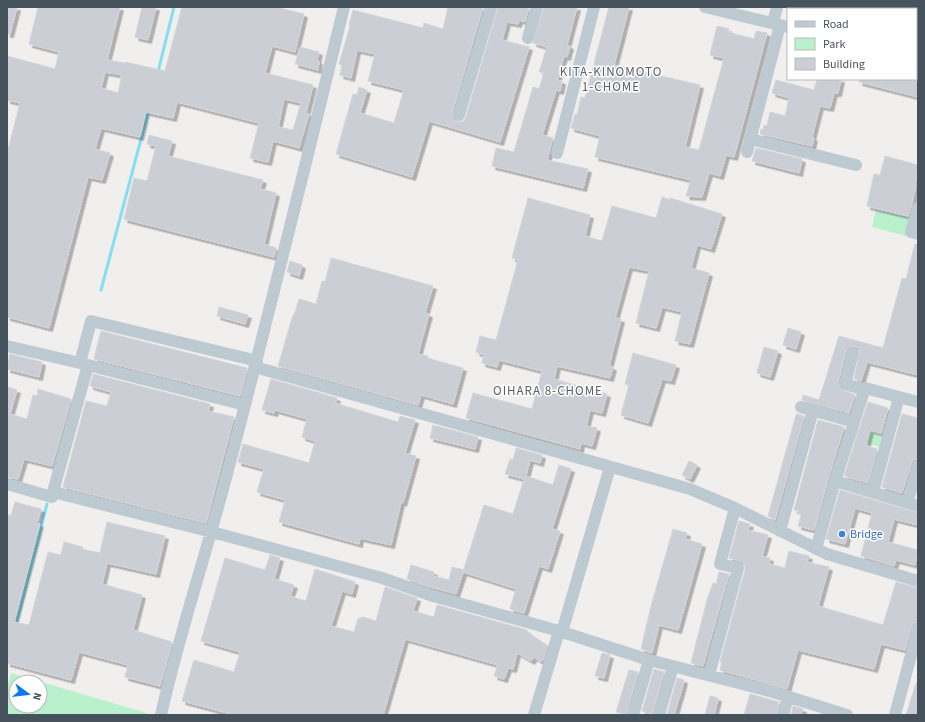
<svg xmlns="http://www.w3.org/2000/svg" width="925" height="722" font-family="'Source Sans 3',sans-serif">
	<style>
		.green { fill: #baf1cd; fill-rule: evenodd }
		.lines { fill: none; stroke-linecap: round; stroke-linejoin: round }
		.stream { stroke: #85dff1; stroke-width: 3 }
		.building { fill: #cbced4; stroke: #d2d5da; fill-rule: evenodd; filter: url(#shadow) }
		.minor { stroke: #becad1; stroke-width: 12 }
		.shop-dot { fill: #3f7fe0; stroke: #fff; stroke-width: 1.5 }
		.labels { text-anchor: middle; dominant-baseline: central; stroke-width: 3; stroke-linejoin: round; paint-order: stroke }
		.shop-label { font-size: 12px; fill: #366cbe; stroke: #fff; text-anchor: start }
		.neighbourhood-label { font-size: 13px; letter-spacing: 1px; fill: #5b5f64; stroke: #fff }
	</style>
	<defs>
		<filter id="shadow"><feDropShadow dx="3.5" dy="3.5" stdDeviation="0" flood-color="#0004"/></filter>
	</defs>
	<rect width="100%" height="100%" fill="#f1eeee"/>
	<path class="green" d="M876 210 910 218 906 236 872 227Z
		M855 428 883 436 880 447 852 439Z
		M11 673 153 715H7V688ZM16 682H40V706H16Z"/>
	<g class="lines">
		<path class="stream" d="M158 72 174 7
			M101 290 149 109
			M16 625 47 504"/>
	</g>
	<path class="building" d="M7 7H17L10 34H7Z
		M38 7H120L107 60 125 63V62L165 71 182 7H275L304 14 295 52 272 46 265 73 313 85 306 113 309 114 299 148 273 141 268 162 250 158 259 123 177 102 173 118 146 112 140 137 101 128 95 149 110 153 102 180 88 177 49 328 7 317V154L20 103 7 100V56L55 69 59 52 29 44ZM105 72 122 75 118 93 101 88ZM284 99 301 103 293 130 278 127Z
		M142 7H156L148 40 135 37Z
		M448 7H483L452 113 453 120 460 122 464 121 466 117 498 7H529L525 22 519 20 518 24 507 22 502 40 529 47 500 142 429 121 412 177 336 154 353 94 357 95 359 87 367 90 360 113 394 123 404 90 368 81 375 54 357 50 351 78 340 75 342 65 339 64 350 26 349 25 353 10 423 28 424 23 443 29Z
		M544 7H577L567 45 570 46 567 57 564 56 557 80 562 81 560 91 556 90 542 135 553 138 547 160 588 169 583 188 492 166 496 148 514 152 533 87 539 89 544 73 539 72 547 47 533 43Z
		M609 7H629L614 65 700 85 685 147 699 150 724 58 710 55 717 26 729 29 728 32 754 39 756 31 767 33 734 157 726 155 720 176 709 173 702 197 686 196 691 180 595 157 600 136 571 128 575 114 577 115 581 97 585 98Z
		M300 47 319 52 317 60 319 61 318 70 295 64Z
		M817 79H841L838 93H834L830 108 820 106 812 137 814 138 812 146 760 134 761 129 763 130 764 125 767 126 770 112 785 116 789 98 772 93 776 80 814 90Z
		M860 79H918V97L859 82Z
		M149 135 172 141 168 156 263 180 260 189 276 193 264 244 276 248 274 257 124 219 134 178 147 181 156 146 147 144Z
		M756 148 802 159 799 173 752 161Z
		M885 156 918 165V172L915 184 916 185 912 203 908 216 867 206 874 174 880 175Z
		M662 197 670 200V198L722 214 711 249 697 245 691 268 709 273 690 344 675 341 682 312 662 307 656 328 636 323 649 271 629 267 615 318 621 319 609 366 613 367 610 378 557 366 554 379 607 394 602 413 590 410 586 426 597 428 592 446 581 443 580 449 466 418 473 393 532 409 542 371 499 360 497 367 482 363 484 355 476 352 480 336 496 340 518 260 512 258 528 198 590 215 585 236 602 241 612 206 656 218Z
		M915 244 918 245V375L867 362 861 381 854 379 860 351 858 347 851 346 848 348 846 351 838 382 840 389 855 395 849 413 802 400 803 395 819 400 839 336 883 348 902 278 906 279Z
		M331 258 433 286 425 313 429 314 418 354 428 356 427 358 463 368 453 404 421 395 418 405 278 366 293 315H294L299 299 316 304 322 281 325 282Z
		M290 261 302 265 299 276 287 272Z
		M219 307 248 315 245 324 217 316Z
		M788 328 801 332 796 349 783 345Z
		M101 331 247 368 240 396 94 359Z
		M764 347 778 351 770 377 757 373Z
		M633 353 676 365 671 381 662 379 648 423 621 415 629 385 625 384Z
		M10 354 42 362 39 377 7 369Z
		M93 374 210 404 208 411 234 417 206 523 63 487 86 401 107 406 111 392 90 386Z
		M271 379 337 398 335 403 398 422 400 416 415 420 405 453 416 456 403 503 401 502 391 545 360 538 359 544 279 522 285 500 257 492 264 469 238 462 243 444 309 463 315 441 302 437 307 419 275 410 274 413 262 410Z
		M7 387 17 390 10 414 27 419 33 395 37 396 38 389 71 399 52 466 24 459 18 479 7 477Z
		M868 402 888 408 881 433 870 430 866 446 877 449 868 483 844 476Z
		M798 414 804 416 775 520 768 516 796 415Z
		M902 414 918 418V459L913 460 911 464 902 493 882 487Z
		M818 420 844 427 828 479 814 530 798 526 801 515 799 514V511L794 510Z
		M433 425 478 437 475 449 430 438Z
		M516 448 542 455 540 463 530 460 526 476 553 485 559 465 571 469 552 529 560 531 548 569 539 566 524 613 510 609 516 589 463 572 484 505 513 514 524 479 505 474 510 459 513 460Z
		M689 461 697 465 690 479 682 475Z
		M840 490 918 513V525L894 519 888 542 918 550 915 565 896 560 894 566 861 556 872 513 855 508 845 544 826 539Z
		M15 502 41 509 37 523 40 524 14 622 29 625 48 552 61 555 64 542 83 547 82 549 100 553 107 522 165 536 156 574 107 563 102 584 142 595 133 630 172 642 160 686 125 677 128 665 79 652 71 680 7 663V515L11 516Z
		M739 521 750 524 748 530 768 535 762 556 770 558 769 564 785 568 789 551 809 556 807 562 829 567 818 606 883 625 896 582 918 588V622L913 623 911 627 905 650 881 644 874 669 798 650 787 689 720 670 722 662H720L745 570V566L743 562 729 558Z
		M673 529 687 533 685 539 702 544 678 630 659 625 652 653 641 649 651 606Z
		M270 555 280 558 274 579 294 585 290 596 306 601 315 569 355 582 352 594 342 591 331 626 354 632 358 619 363 617 376 621 385 587 417 598 413 611 434 617 437 605 527 630V632L547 645 543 660 541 662 534 657 531 661 517 653 513 669 508 668 504 679 494 676 498 665 405 639 383 715H235L182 701 194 660 234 672 240 652 201 641 225 558 265 570Z
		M411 565 434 572 433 576 449 580 452 567 464 570 456 594 430 587 407 579Z
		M719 572 729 574 703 666 691 663 707 600 713 583 716 584Z
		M602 653 610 655 604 678 595 676Z
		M654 669 664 672 652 714 642 711Z
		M629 670 638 672 626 714 616 712Z
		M677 678 684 680 681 692 674 715H667Z
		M916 683H918V715H906Z
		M750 694 779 702 776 715H744Z
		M710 696 718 698 714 715H705Z
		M793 706 803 709 801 715H791Z"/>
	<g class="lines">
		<path class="minor" d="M705 7 788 27
			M773 23 777 7
			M528 38 537 7
			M916 57H918
			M459 115 491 7
			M750 139 856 165
			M747 152 780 25
			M557 153 594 7
			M918 208 911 232 918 234
			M7 346 80 363 91 321 257 361
			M853 353 845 384 865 390
			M255 367 690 489 735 508 827 554 918 581
			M245 405 88 365 53 492 212 532 382 578 433 596 559 631 649 660 773 692 847 715
			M801 407 854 422
			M835 481 918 506
			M7 484 52 497
			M873 492 899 397
			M907 503 918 466
			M780 531 813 410
			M816 549 835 481 865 388 918 402
			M562 632 610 467
			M709 675 738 568 720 564 735 508
			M161 715C179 634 206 555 227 474 268 319 306 163 344 7
			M534 715 559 631
			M633 715 649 660
			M659 715 673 666
			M783 715 788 697
			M895 715 918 629"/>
	</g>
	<circle class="shop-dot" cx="842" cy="534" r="4"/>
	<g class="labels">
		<g class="shop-label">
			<text x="850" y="534">Bridge</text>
		</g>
		<g class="neighbourhood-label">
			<text x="611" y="72">KITA-KINOMOTO<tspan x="611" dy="15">1-CHOME</tspan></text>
			<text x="548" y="391">OIHARA 8-CHOME</text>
		</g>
	</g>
	<rect width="925" height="722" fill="none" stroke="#46535d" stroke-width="16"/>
	<rect x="787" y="8" width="130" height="72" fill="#ffffff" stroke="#b5babe"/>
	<rect x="795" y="21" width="20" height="6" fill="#becad1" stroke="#b5babe"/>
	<text x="823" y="28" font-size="12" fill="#46535d">Road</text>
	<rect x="795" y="38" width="20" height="12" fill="#baf1cd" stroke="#b5babe"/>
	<text x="823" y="48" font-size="12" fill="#46535d">Park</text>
	<rect x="795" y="58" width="20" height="12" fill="#cbced4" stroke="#b5babe"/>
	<text x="823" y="68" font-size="12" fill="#46535d">Building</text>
	<g transform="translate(28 694) rotate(105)"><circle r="19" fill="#ffffff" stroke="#b5babe"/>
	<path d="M0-3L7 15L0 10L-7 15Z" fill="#0f79ea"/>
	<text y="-6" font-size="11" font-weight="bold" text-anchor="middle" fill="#46535d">N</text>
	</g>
</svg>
